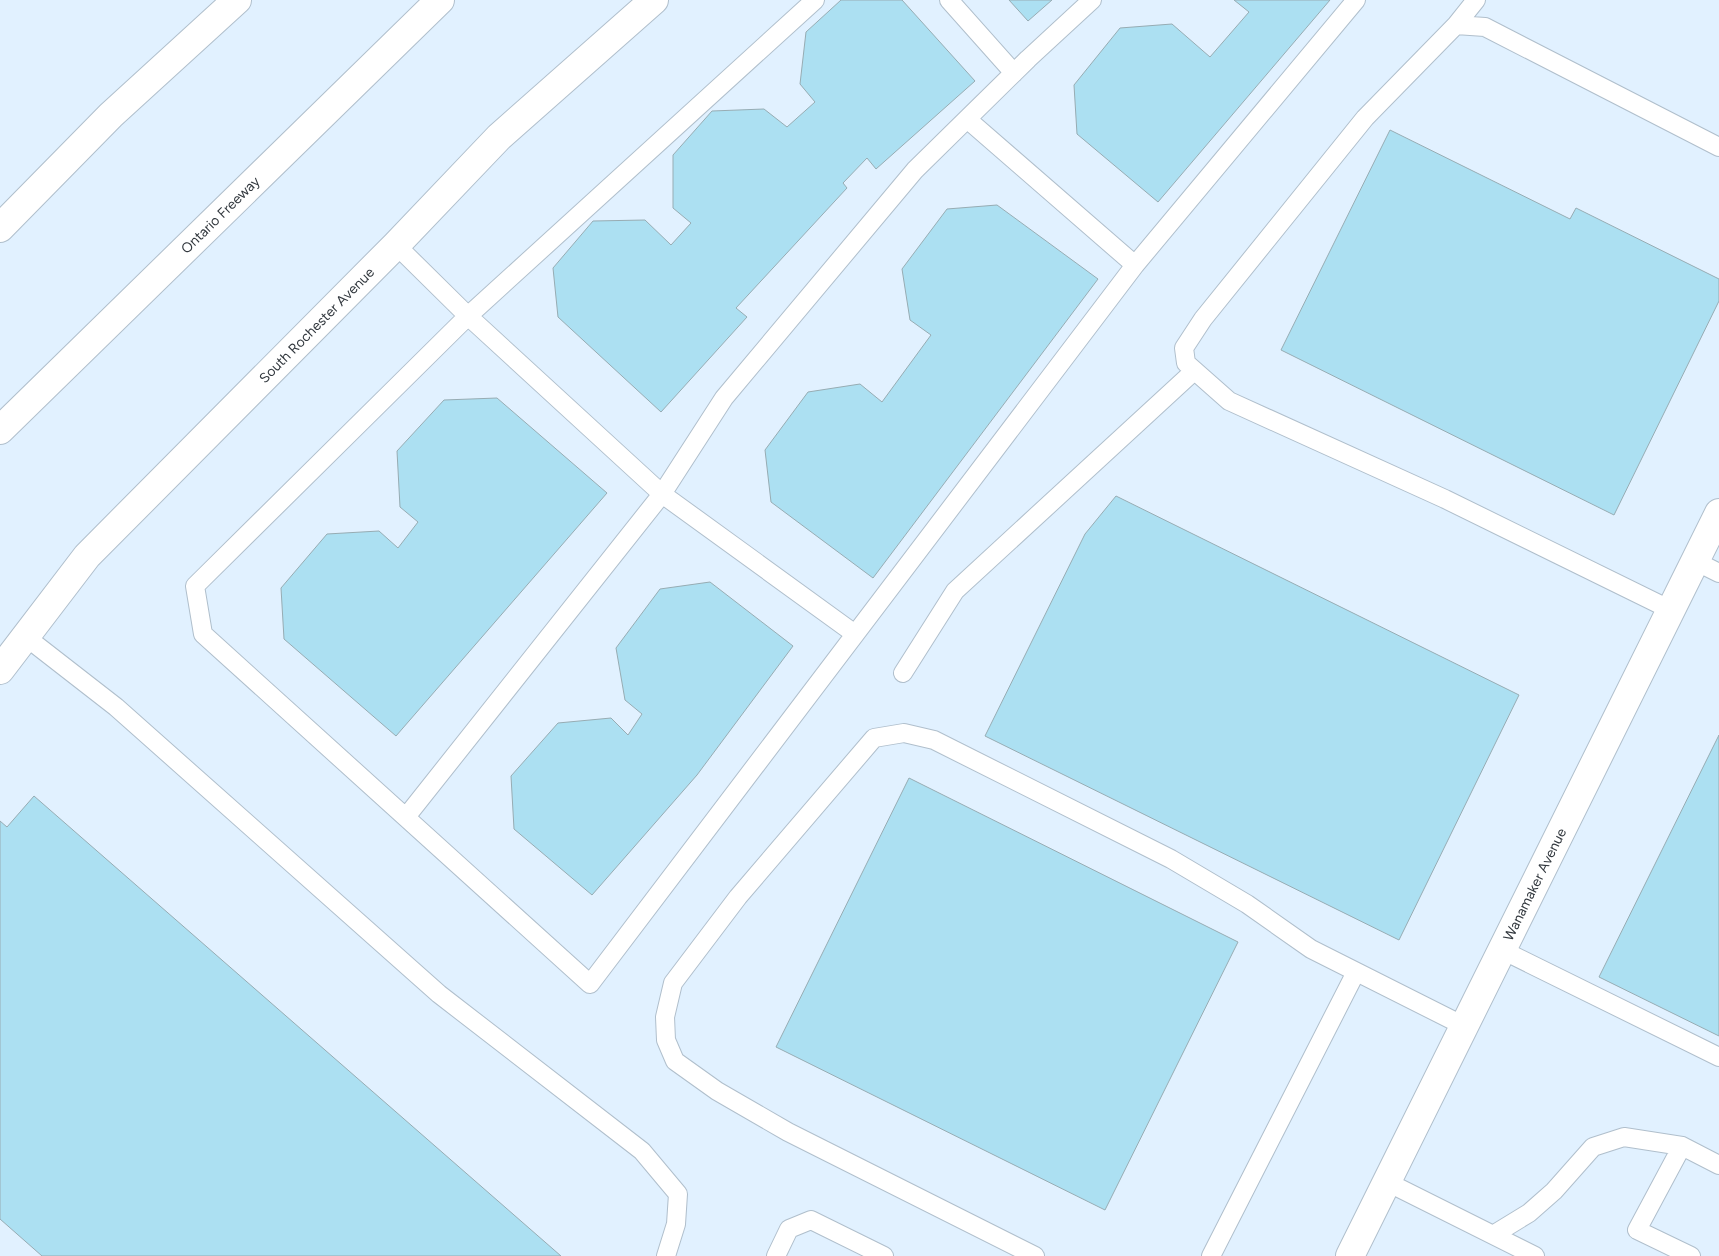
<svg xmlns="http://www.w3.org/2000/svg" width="1719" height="1256" font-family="Figtree,sans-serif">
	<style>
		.building { fill: #ace0f2; stroke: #97acb3 }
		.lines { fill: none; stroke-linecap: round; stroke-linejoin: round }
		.service-casing { stroke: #b0bfcc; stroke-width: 20 }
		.minor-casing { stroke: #b0bfcc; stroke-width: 30 }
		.tertiary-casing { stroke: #b0bfcc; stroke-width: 30 }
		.motorway-casing { stroke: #b0bfcc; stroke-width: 30 }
		.service { stroke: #fff; stroke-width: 18 }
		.minor { stroke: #fff; stroke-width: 28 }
		.tertiary { stroke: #fff; stroke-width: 28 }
		.motorway { stroke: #fff; stroke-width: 28 }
		.labels { text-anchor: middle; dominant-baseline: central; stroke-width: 4.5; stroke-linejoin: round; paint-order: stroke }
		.street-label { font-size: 14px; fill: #32383e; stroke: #fff }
	</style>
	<rect width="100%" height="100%" fill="#e1f1ff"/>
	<path class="building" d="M841 0H902L975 81 876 169 867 158 843 183 847 188 736 308 747 317 661 412 558 317 553 268 593 221 645 220 671 245 691 223 673 208V155L712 111 764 109 787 127 815 102 800 84 806 32Z
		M1009 0H1052L1028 21Z
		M1234 0H1330L1158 202 1077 134 1074 85 1120 28 1172 24 1210 57 1249 12Z
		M1390 130 1570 219 1576 208 1719 279V301L1614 515 1281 350Z
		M997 205 1098 279 873 578 771 502 765 450 808 392 860 384 882 402 931 335 910 320 902 269 947 209Z
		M497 398 607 493 396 736 284 639 281 588 327 534 379 531 398 548 418 522 400 507 397 451 444 400Z
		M1116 496 1519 695 1399 940 985 736 1085 534Z
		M710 582 793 646 697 775 592 895 514 829 511 776 558 723 611 718 628 735 642 714 625 700 616 648 660 589Z
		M1719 735V1036L1599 977Z
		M909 778 1238 942 1105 1210 776 1047Z
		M34 796 561 1256H42L0 1219V821L7 827Z"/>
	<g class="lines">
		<defs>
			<path id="service" d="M815 0 468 316 195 586 203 634 590 984 1135 265 1356 0
				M949 0 1014 73
				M1456 25 1476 0
				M967 119 1135 265
				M396 245 468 316 662 494 855 634
				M1695 561 1719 573
				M1671 610 1445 499 1229 401 1186 363 1184 348 1203 319 1365 118 1456 25 1485 27 1719 147
				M26 637 116 707 439 994 642 1151 678 1194 676 1224 666 1256
				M903 673 955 591 1193 372
				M406 817 662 494 724 398 915 170 1028 59 1092 0
				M1502 950 1719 1057
				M1682 1146 1637 1230 1691 1256
				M1387 1182 1535 1256
				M1493 1235 1529 1213 1554 1191 1593 1147 1624 1137 1682 1146 1719 1165
				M776 1256 789 1229 811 1220 884 1256
				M1035 1256 788 1132 717 1091 675 1061 666 1040 665 1017 673 983 738 897 874 738 904 733 934 740 1171 859 1247 904 1311 949 1464 1026
				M1211 1256 1356 972"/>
			<g id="minor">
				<path id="s1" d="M0 670 87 556 396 245 499 137 654 0"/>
			</g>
			<g id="tertiary">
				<path id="s2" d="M1350 1256 1719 513"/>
			</g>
			<g id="motorway">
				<path d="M0 228 111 115 237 0"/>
				<path id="s3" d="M0 430 440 0"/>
			</g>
		</defs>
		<use href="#service" class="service-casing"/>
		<use href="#minor" class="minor-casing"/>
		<use href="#tertiary" class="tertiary-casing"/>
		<use href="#motorway" class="motorway-casing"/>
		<use href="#service" class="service"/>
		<use href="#minor" class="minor"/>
		<use href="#tertiary" class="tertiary"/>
		<use href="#motorway" class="motorway"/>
	</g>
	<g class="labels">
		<g class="street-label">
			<text stroke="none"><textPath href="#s3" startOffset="308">Ontario Freeway</textPath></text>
			<text stroke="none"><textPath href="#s1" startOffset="469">South Rochester Avenue</textPath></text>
			<text stroke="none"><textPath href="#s2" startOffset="415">Wanamaker Avenue</textPath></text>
		</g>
	</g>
</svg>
